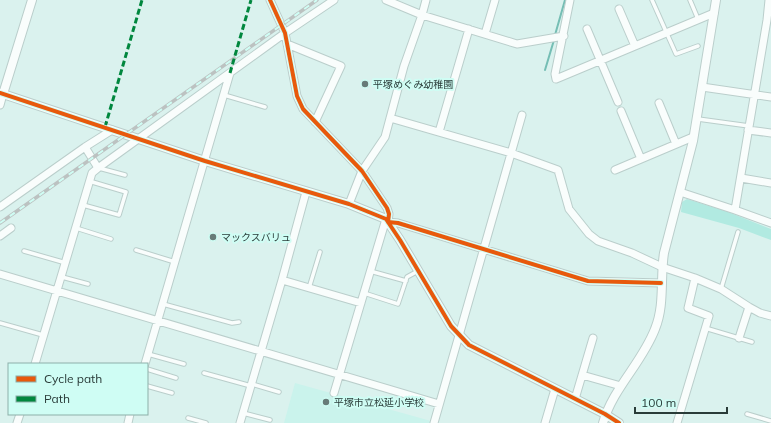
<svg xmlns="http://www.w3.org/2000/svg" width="771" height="423" font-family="Mulish,'Noto Sans JP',sans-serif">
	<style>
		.built { fill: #caf3ec }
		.green { fill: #b1eae1 }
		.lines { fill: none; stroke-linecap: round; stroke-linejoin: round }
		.stream { stroke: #75beb4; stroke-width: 2 }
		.service-casing { stroke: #bacecb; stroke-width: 5.5 }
		.minor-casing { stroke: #bacecb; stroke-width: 9 }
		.tertiary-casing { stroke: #bacecb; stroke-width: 10 }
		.service { stroke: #f9fdfc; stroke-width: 3.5 }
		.minor { stroke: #f9fdfc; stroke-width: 7 }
		.tertiary { stroke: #f9fdfc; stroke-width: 8 }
		.rail-casing { stroke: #bcc2c1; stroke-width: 3.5 }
		.rail { stroke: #cffdf4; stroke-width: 2; stroke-dasharray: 6; stroke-linecap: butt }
		.quiet { stroke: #00873e; stroke-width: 3; stroke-dasharray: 6 3; stroke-linecap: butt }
		.cycleway-casing { stroke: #cffdf4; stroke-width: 6 }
		.cycleway { stroke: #e8590c; stroke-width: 4 }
		.poi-dot { fill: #677b78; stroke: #cffdf4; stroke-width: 1.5 }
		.labels { text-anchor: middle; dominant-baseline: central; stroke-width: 4; stroke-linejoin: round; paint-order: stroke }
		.poi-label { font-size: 10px; fill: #293b38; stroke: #cffdf4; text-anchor: start }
	</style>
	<rect width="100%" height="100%" fill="#daf2ee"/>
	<path class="built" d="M295 383 431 421 430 423H284Z"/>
	<path class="green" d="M687 199 728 212 771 229V240L739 228 681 212 682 202Z"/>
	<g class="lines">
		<path class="stream" d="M555 35 565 0
			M545 70 554 40"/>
		<defs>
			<path id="service" d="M652 0 676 54 698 46
				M690 0 698 19
				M224 95 265 107
				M698 119 749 126
				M99 168 125 175
				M83 205 119 215 126 192 89 181
				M76 228 111 239
				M136 250 175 262
				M24 251 66 263
				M370 271 406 281
				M62 277 88 284
				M309 288 320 252
				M721 289 738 232
				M364 293 398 304 407 277 418 271
				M163 304 232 323 239 322
				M0 323 43 335
				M705 328 752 342
				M148 354 184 364
				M147 369 176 378
				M204 373 251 386
				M252 384 279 392
				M147 386 172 393
				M243 413 270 420
				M747 414 771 421
				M188 418 206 423"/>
			<path id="minor" d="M270 0 285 33 297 96 303 109 362 171 387 208 389 214 388 222 398 223 588 281 661 283
				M386 0 422 15 517 44 564 36
				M570 0 555 74 556 79 714 13
				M619 9 635 46
				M587 29 618 102
				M485 34 495 0
				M287 44 341 66 315 122
				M702 87 771 97
				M659 103 676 144
				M0 105 3 94
				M621 111 641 159
				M390 118 511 153 558 170 569 209 589 234 598 241 632 253 662 267 695 278 721 289 749 307 760 313 771 316
				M748 130 771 133
				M439 132 469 29
				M98 168 285 33 334 0
				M615 170 693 137
				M741 178 771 183
				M680 192 735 210 771 223
				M349 204 362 171 385 137 404 66 422 15 426 0
				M0 207 85 147 112 130
				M735 210 767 20 769 0
				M0 236 11 228
				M0 274 439 404
				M282 280 361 303
				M739 338 749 307
				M35 364 92 173 98 168 85 147
				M145 364 230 73
				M582 375 621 386
				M334 393 386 219
				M575 399 593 338
				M17 423 20 414
				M128 423 130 414
				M240 423 282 280 306 192
				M434 423 522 115
				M545 423 555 389
				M677 423 709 316 688 308 695 278"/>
			<path id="tertiary" d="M0 93 205 161 349 204 386 219 400 240 451 326 469 345 605 414 619 423
				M3 94 32 0
				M603 423C613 388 642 363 655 329 665 305 660 278 664 253L693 141 716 0"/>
		</defs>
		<use href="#service" class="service-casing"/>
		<use href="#minor" class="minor-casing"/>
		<use href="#tertiary" class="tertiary-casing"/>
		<use href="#service" class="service"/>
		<use href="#minor" class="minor"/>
		<use href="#tertiary" class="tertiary"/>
		<defs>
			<path id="rail" d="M0 223 317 0"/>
		</defs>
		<use href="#rail" class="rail-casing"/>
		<use href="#rail" class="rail"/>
		<path class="quiet" d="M230 73 251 0
			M105 127 142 0"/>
		<defs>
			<path id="cycleway" d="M270 0 285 33 297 96 303 109 362 171 387 208 389 214 388 222 398 223 588 281 661 283
				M0 93 205 161 349 204 386 219 400 240 451 326 469 345 605 414 619 423"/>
		</defs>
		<use href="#cycleway" class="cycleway-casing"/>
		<use href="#cycleway" class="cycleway"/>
	</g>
	<g class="poi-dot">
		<circle cx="365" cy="84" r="4"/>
		<circle cx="213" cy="237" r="4"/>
		<circle cx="326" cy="402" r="4"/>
	</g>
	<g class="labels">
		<g class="poi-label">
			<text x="373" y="84">平塚めぐみ幼稚園</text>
			<text x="221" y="237">マックスバリュ</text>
			<text x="334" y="402">平塚市立松延小学校</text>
		</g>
	</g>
	<rect x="8" y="363" width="140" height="52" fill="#cffdf4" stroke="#8dafa9"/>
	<rect x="16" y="376" width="20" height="6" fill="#e8590c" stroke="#8dafa9"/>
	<text x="44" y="383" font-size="12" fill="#293b38">Cycle path</text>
	<rect x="16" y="396" width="20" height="6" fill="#00873e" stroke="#8dafa9"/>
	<text x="44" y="403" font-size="12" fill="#293b38">Path</text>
	<path d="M635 407v6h92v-6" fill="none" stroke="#293b38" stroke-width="2"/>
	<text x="641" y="407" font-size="12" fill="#293b38" stroke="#cffdf4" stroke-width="3" paint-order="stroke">100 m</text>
</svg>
